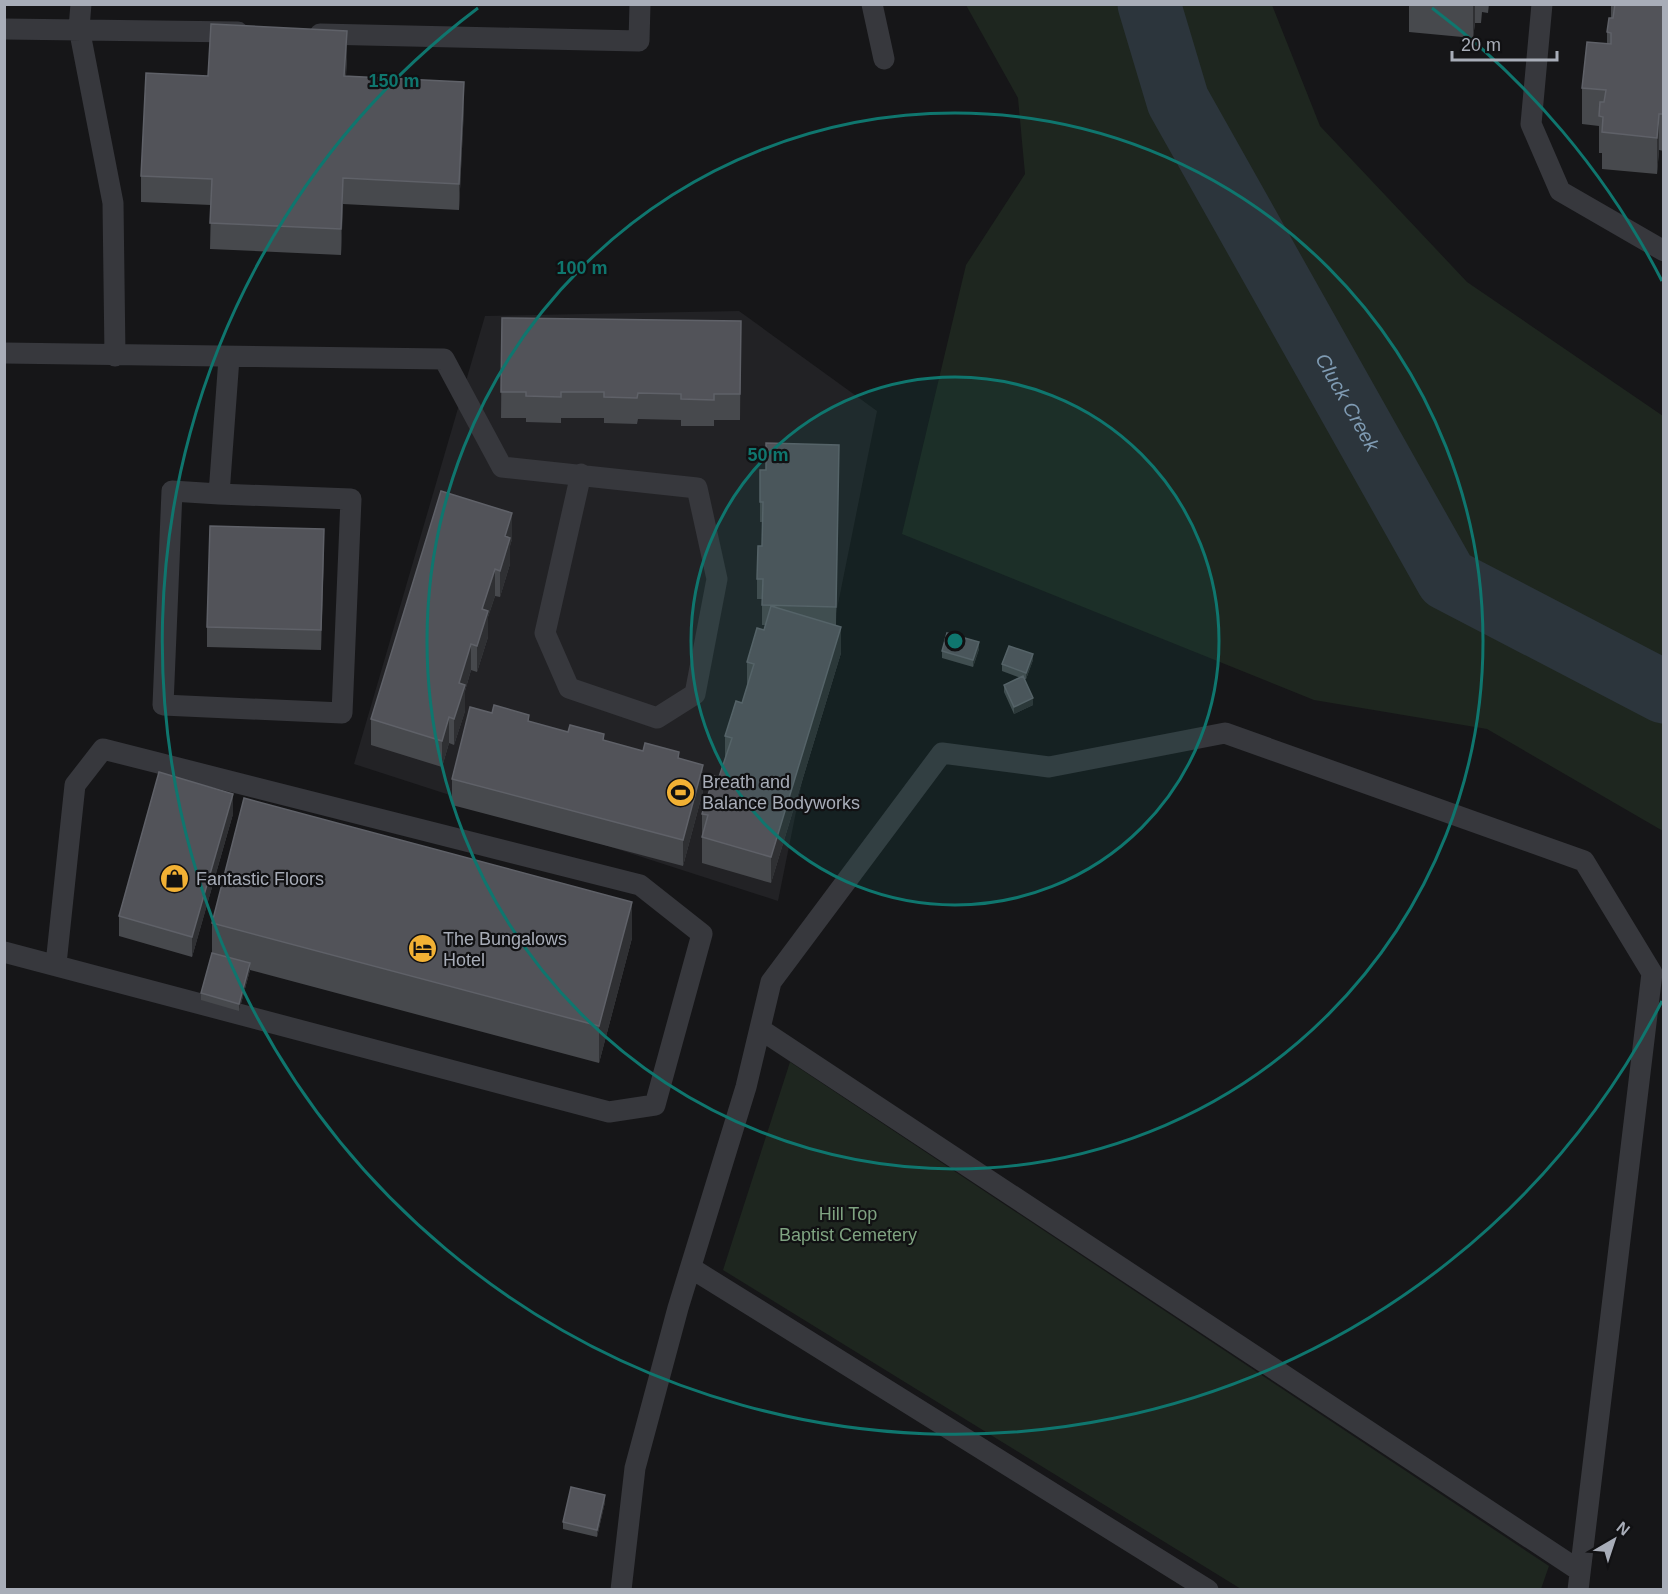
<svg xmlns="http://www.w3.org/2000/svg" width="1668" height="1594" font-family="Helvetica,sans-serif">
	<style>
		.built { fill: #222225 }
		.green { fill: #1e261f }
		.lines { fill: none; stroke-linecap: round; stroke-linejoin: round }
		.river { stroke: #2c353c; stroke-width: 63 }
		.lane { stroke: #37383d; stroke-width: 21 }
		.wall { fill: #47494d }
		.shaded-wall { fill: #2f3033 }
		.building { fill: #525359; stroke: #5f6168; stroke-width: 1.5 }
		.ring { fill: none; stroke: #0f766e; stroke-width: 3 }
		.labels { text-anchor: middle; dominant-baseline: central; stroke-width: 4.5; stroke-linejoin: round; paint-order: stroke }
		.poi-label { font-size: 18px; fill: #a8adb8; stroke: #111113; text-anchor: start }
		.park-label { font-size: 18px; fill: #7fa381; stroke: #111113 }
		.water-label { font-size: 20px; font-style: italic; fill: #7f9bb3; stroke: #111113 }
		.centre { fill: #0f766e; stroke: #111113; stroke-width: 3 }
		.ring-label { font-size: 18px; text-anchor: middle; font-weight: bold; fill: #0f766e; stroke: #111113; stroke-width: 4.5; stroke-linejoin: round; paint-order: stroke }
	</style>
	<rect width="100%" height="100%" fill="#161618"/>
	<path class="built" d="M739 311 877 411 778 901 354 764 485 316Z"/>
	<path class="green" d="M966 5H1272L1320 126 1467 282 1663 416V831L1487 729 1314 700 902 534 966 265 1025 174 1018 98Z
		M790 1062 1549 1566 1541 1589H1241L723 1270Z"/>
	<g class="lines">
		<path class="river" id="s1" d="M1149 4 1178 101 1447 579 1664 692"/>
		<path class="lane" d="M81 4 79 28 113 203 115 356
			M872 4 884 59
			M1542 4 1531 124 1560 191 1664 251
			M4 29 238 32
			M320 34 639 41 640 4
			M4 353 444 359 502 467 697 488 717 579 695 694 657 718 569 688 545 633 581 474
			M219 494 351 499 342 713 163 705 172 491 219 494 229 358
			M4 952 609 1112 655 1105 702 934 640 885 103 749 75 785 56 964
			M760 1029 1580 1571
			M691 1268 1208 1590
			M621 1590 635 1468 678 1308 746 1087 771 982 942 753 1049 767 1225 733 1584 861 1652 973 1578 1590"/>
	</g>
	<path class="wall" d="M1409 4H1489L1488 13 1482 12 1481 23H1475L1473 38 1409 32Z
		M1611 4H1664V151L1659 150 1657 174 1602 169V153H1599V126L1582 124V88L1607 44V32L1611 18Z
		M347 57 346 76 464 108 459 210 343 204 341 255 210 249 211 205 141 202V176L208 76Z
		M502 318 741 321 740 420H714V426H681V420L638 419 637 424 604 423V418H561V423L526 422V418H501Z
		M839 445 836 625 841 653 771 883 702 863V814L719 777 725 759V736L742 703 747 686V662L764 630 765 625H762V599H757V579L762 546V522H760V470H766Z
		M512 539 510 546V564L500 597 495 596 488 617V637L477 672 471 670 465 691V711L454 745 449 743 442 767 371 745V719Z
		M324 549 321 650 207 647V627Z
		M979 649 973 667 942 658V651Z
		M1033 660 1026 679H1025L1033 705 1014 714 1004 692V685L1021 678 1002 671V664Z
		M529 722 643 751 679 759 703 791 683 866 452 805V779Z
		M233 814 192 957 119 936V916Z
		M212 923 632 938 599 1063 250 970 239 1011 201 1000V993L212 953Z
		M605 1502 597 1537 563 1529V1522Z"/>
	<path class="shaded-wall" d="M1473 4H1475V23L1473 38Z
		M347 31V57L344 102V76Z
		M464 82V108L459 210V184Z
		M1659 114V150L1657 174V138Z
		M343 178V204L341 255V229Z
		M512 513V539L510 546V564L500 597V571L505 536Z
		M324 529V549L321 650V630Z
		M495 569V596L488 617V637L477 672V646L482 609Z
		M841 627V653L771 883V857Z
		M979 642V649L973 667V660Z
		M471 644V670L465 691V711L454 745V719L459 683Z
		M1033 654V660L1026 679V673Z
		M1033 698V705L1014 714V707Z
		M449 717V743L442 767V741Z
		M703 765V791L683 866V840Z
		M233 794V814L192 957V937Z
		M632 902V938L599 1063V1026Z
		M250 963V970L239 1011V1004Z
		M605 1495V1502L597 1537V1530Z"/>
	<path class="building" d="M1615 4H1664V114H1659L1657 138 1602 132 1603 117 1599 116 1600 102H1604L1606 90 1582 88 1587 42 1611 44V33L1607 32 1609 18H1613Z
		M211 24 347 31 344 76 464 82 459 184 343 178 341 229 210 223 212 179 141 176 146 73 208 76Z
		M502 318 741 321 740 394H714V400L681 399V394L638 393 637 398 604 397V392H561V397L526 396V392H501Z
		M766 443 839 445 836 607 762 605 763 579H757L758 546H762L763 502H760V470H766Z
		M441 491 512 513 505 536 510 538 500 571 495 569 482 609 488 611 477 646 471 644 459 683 465 685 454 719 449 717 442 741 371 719Z
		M210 526 324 529 321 630 207 627Z
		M771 606 841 627 771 857 702 837 708 815 702 814 714 776 719 777 732 738 725 736 736 701 742 703 754 664 747 662 757 628 764 630Z
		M947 633 979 642 973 660 942 651Z
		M1009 646 1033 654 1026 673 1002 664Z
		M1023 676 1033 698 1014 707 1004 685Z
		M494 705 529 715 528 721 568 732 570 725 604 734 603 740 643 751 645 743 679 752 678 758 703 765 683 840 452 779 470 707 492 713Z
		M159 772 233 794 192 937 119 916Z
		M244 798 632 902 599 1026 212 923Z
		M212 953 250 963 239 1004 201 993Z
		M571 1487 605 1495 597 1530 563 1522Z"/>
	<circle cx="955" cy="641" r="264" fill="#0f766e" fill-opacity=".12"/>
	<g class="ring">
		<circle cx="955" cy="641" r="264"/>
		<circle cx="955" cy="641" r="528"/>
		<path d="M1662 1001A793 793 0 1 1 478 8M1432 8A793 793 0 0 1 1662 281"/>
	</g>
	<defs>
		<symbol id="stadium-disc" viewBox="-11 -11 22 22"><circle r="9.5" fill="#f2b134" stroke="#111113"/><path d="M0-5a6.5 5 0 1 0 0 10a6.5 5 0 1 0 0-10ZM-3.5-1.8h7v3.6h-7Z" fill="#111"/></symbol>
		<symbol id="shop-disc" viewBox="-11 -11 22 22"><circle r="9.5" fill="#f2b134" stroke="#111113"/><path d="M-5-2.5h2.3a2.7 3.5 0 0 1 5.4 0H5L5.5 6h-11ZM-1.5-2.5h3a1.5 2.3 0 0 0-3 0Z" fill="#111"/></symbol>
		<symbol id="hotel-disc" viewBox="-11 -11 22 22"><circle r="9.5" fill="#f2b134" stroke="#111113"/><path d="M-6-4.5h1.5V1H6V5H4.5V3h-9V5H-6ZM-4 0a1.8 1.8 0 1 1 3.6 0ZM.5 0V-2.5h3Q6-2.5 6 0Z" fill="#111"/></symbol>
	</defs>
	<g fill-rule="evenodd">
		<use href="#stadium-disc" x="664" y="776" width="33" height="33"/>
		<use href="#shop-disc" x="158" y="862" width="33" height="33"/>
		<use href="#hotel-disc" x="406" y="932" width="33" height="33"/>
	</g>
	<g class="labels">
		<g class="poi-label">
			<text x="702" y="782">Breath and<tspan x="702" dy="21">Balance Bodyworks</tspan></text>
			<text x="196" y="879">Fantastic Floors</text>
			<text x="443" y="939">The Bungalows<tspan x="443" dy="21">Hotel</tspan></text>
		</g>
		<g class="park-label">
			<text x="848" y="1214">Hill Top<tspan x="848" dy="21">Baptist Cemetery</tspan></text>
		</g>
		<g class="water-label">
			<text stroke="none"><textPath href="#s1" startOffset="447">Cluck Creek</textPath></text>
		</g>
	</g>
	<circle cx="955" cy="641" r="9" class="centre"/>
	<g class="ring-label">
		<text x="394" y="87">150 m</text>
		<text x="582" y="274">100 m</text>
		<text x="768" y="461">50 m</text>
	</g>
	<rect width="1668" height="1594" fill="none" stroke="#a8adb8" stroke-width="12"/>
	<g transform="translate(1614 1540) rotate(39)" stroke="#111113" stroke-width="4.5" paint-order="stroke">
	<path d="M0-4.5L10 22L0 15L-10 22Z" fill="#a8adb8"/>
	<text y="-9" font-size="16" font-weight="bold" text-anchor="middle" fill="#a8adb8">N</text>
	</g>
	<path d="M1452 51v9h105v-9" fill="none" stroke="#a8adb8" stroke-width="3"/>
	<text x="1461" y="51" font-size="18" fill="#a8adb8" stroke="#111113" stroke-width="4.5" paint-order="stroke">20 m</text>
</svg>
